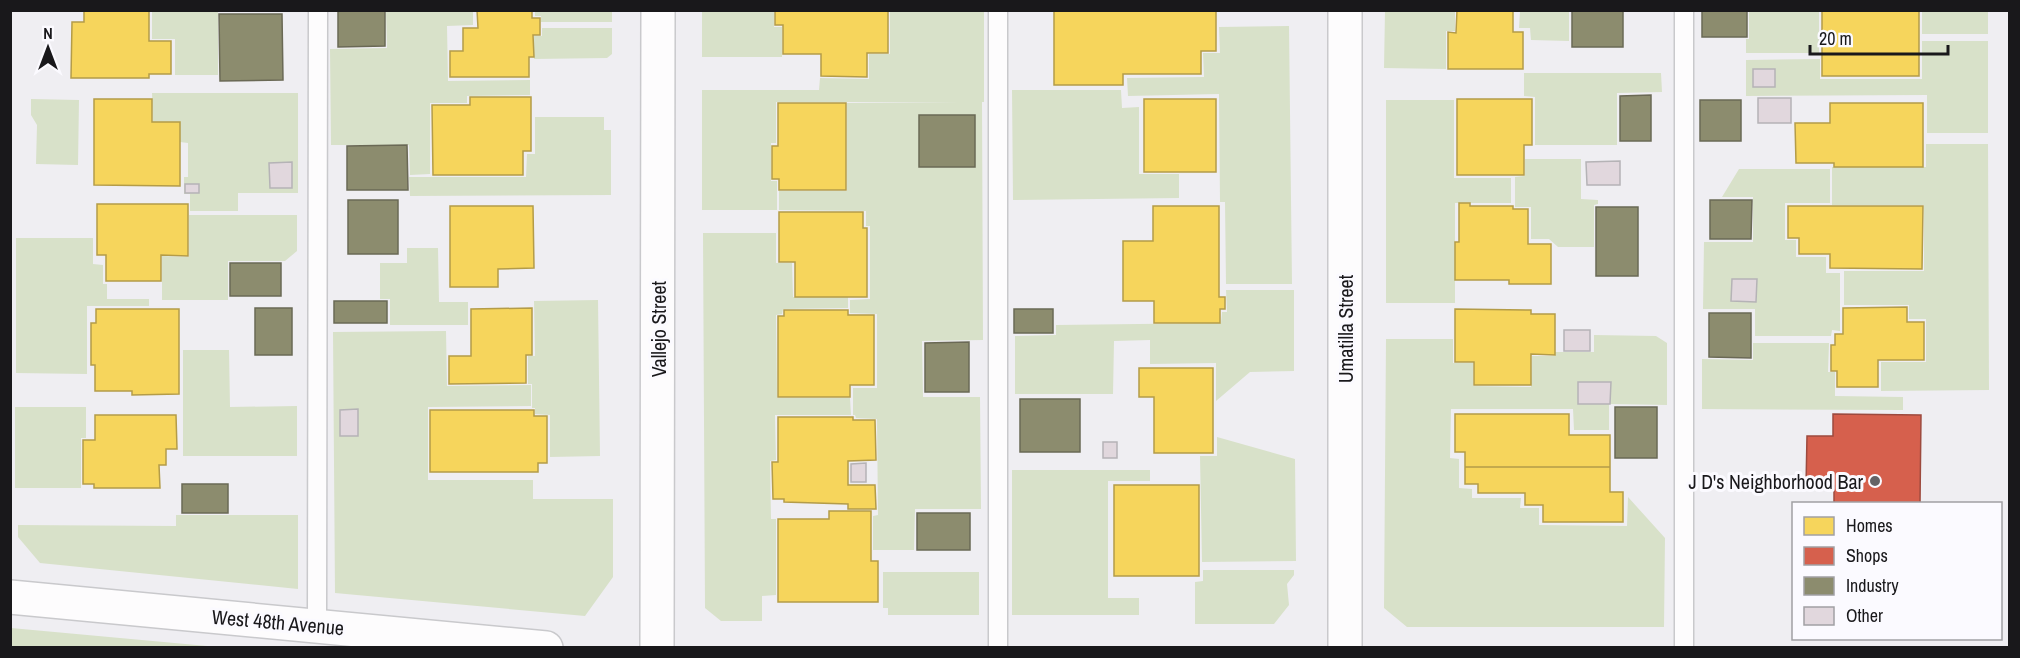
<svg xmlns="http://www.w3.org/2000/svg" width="2020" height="658" font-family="'Archivo Narrow',sans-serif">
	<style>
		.green { fill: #d8e1c9 }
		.homes { fill: #f6d55c; stroke: #b49c48; stroke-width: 1.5 }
		.shops { fill: #d6604d; stroke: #9d4a3e; stroke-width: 1.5 }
		.industry { fill: #8c8c6e; stroke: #6a6955; stroke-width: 1.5 }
		.building { fill: #e1d7dd; stroke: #b5b3b6; stroke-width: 1.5 }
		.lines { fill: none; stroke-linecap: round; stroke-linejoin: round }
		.service-casing { stroke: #c9c9cc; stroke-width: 21 }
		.minor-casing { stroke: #c9c9cc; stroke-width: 36 }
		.tertiary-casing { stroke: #c9c9cc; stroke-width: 36 }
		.service { stroke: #fdfcfd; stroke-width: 18 }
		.minor { stroke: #fdfcfd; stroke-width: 33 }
		.tertiary { stroke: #fdfcfd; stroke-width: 33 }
		.poi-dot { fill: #646366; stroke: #fbfaff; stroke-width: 2 }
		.labels { text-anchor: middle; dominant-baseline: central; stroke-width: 6; stroke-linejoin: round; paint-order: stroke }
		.street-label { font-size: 20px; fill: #19181b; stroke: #fbfaff }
		.poi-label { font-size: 20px; fill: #19181b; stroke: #fbfaff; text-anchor: end }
	</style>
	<rect width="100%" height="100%" fill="#efeef2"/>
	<path class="green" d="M152 11H218V75H175V39H152Z
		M386 11H473V25L447 26 448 81 530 80V95L467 96V103H430V174L410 175 409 145H331L330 49 387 48Z
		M535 11H612V22H541V16H535Z
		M702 11H774V27H782V57H702Z
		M890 11H984V102H982L983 340 922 341 923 397H980L981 509H915L914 550H873V516L878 515 877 419 856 418 855 415H853V388H877V314L850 313V300L870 299V226H866V211L779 210V191H847V103L959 102H776V143H771V181H777V210H702V90H819L820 78 869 79V54H890Z
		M1385 11H1455V31H1446V69L1384 68Z
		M1520 11H1569V41L1531 40 1530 28H1519Z
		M1749 11H1819V53H1746V39H1749Z
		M1922 11H1988V34H1922Z
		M1289 26 1292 284H1226L1225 202H1220L1219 94 1128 96 1127 78 1204 77 1203 53H1220L1219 27Z
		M542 28H612V54L607 58 534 59V36H542Z
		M1922 41H1988V133H1927V95L1746 96V60L1820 59V79H1922Z
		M1524 73H1661L1662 92 1617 93V145H1535V97L1524 96Z
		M1012 90H1121L1122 108 1139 107V174H1179V198L1013 200Z
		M152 93H298V193H238V211H190V194H184V177H188V143L180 142 153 122Z
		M31 99 79 100 78 165 36 164 37 125 31 115Z
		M1386 100H1454V178H1511V203H1455V303H1386Z
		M535 117H604V130H611V195L410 196 409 177H526L527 154H535Z
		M1926 144H1988L1989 390 1881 391V362H1926V319H1909V305H1844V271H1924V205H1832V167H1926Z
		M1525 159H1581V199L1598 200V204L1594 205V247H1558L1549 239H1531V207H1515V177L1525 176Z
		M1739 169H1830V203H1785V240H1796V257H1826V273H1840V331L1832 330 1831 336H1755V309H1703L1704 242H1753V197H1722Z
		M189 215H297V251L285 261H228V300H162V256L189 257Z
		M703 233H776V263H792L793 297H848V308L783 309 782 314 776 315 777 398H850L851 415H775L776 460 770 461 771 519H776V595L762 596V621H721L705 608Z
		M16 238H93V264L103 265V284H107V299H149V306H87V374L16 373Z
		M407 248H438L439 302H468V325H390V299H380V263H407Z
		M1226 290H1294V371L1250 372 1216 401V363L1150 364V340L1114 341 1113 394H1015V336L1056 335V325L1221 323 1222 312H1227Z
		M598 300 600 456 550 457V415L535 414V408H532V384H528V356H535L534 301Z
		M446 331 447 386 531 385V406L428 407V480H533V499H613V577L585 616 335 593 333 332Z
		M1594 335 1656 336 1667 343V405L1609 404V430H1574L1573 409H1451L1450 458 1459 459V488L1472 489V498H1521L1520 508H1539V525L1627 526 1628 497 1665 538 1664 627H1407L1384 608 1386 339H1453V363H1473V386L1531 387 1532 356H1555V352H1594Z
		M1753 343H1829L1828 372H1835V396L1903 397V410L1702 409V359L1753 360Z
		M183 350H229L230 407 297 406V456H183Z
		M15 407H86V438H81V488H15Z
		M1217 437 1295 459 1296 561 1202 562 1200 456H1217Z
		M1012 470H1150V481H1108V598H1139V615H1012Z
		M176 515H298V589L40 563 18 537V525L176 526Z
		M1203 570H1294V575L1287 584 1289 605 1274 624H1195V582L1203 581Z
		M883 572H979V615H888V608H883Z
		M11 628 218 647H11Z"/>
	<path class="homes" d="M84 10H149V41H171V74H149V78H71L72 22H84Z
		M477 10H532V18H540V35H533L534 57H529V77H450V51H463V28H478Z
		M775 10H888V53H867V77L821 76V54H783V25H775Z
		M1054 10H1216V51H1201V74H1123V85H1054Z
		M1457 10H1513V32H1523V69H1448V32L1456 33Z
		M1822 10H1919V76H1822Z
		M470 97H531V151H523V175H433L432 105H470Z
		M94 99H152V122H180V186L94 185Z
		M1144 99H1216V172H1144Z
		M1457 99H1532V145H1524V175H1457Z
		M778 103H846V190H779V179H772V146H778Z
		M1830 103H1923V167H1834V163H1796L1795 123H1830Z
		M1459 203H1470V206H1513V209H1528V244H1551V284H1509V280H1455V242H1459Z
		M97 204H188V256L161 255V281H106V255H97Z
		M450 206H533L534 268 498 269V287H450Z
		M1153 206H1219V297H1225V309H1220V323H1154V301H1123V241H1153Z
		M1788 206H1923L1922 269 1830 268V254H1799V238H1788Z
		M779 212H863V228H867V297H795V262H779Z
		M1907 307V322H1924V360H1878V387H1837V371H1831V345H1835V334H1843V308Z
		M532 308V355H526V383L449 384V356H471V309Z
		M96 309H179V394L132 395V391H95V365H91V323H96Z
		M1455 309 1531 310V314H1555V355L1531 354V385H1474V362H1455Z
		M784 310H848V315H874V385H850V397H778V316H784Z
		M1139 368H1213V453H1154V397H1139Z
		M430 410H534V416H547V463H538V472H430Z
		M1455 414H1569V435H1610V467H1465V452H1455Z
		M95 415H176L177 449H166V465H159L160 488H94V484H83V440H95Z
		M778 417H853V420H875L876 460 848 461V485H875L876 509H848V504L784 502V499H773L772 462H778Z
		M1465 467H1610V492H1623V522H1543V505H1525V493H1478V484H1465Z
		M1114 485H1199V576H1114Z
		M829 511H871V561H878V602H778V519H829Z"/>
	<path class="shops" d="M1833 414 1921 415 1920 504H1834V486H1806L1807 436H1833Z"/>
	<path class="industry" d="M338 10H385V46L338 47Z
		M1572 10H1623V47H1572Z
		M1702 10H1747V37H1702Z
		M219 14H282L283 80 220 81Z
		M1651 95V141H1620V96Z
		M1700 100H1741V141H1700Z
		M919 115H975V167H919Z
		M407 145 408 190H347V146Z
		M348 200H398V254H348Z
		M1710 200H1752L1751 239H1710Z
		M1596 207H1638V276H1596Z
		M230 263H281V296H230Z
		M334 301H387V323H334Z
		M255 308H292V355H255Z
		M1014 309H1053V333H1014Z
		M1709 313H1751V358L1709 357Z
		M969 342V392H925V343Z
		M1020 399H1080V452H1020Z
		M1615 407H1657V458H1615Z
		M182 484H228V513H182Z
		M917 513H970V550H917Z"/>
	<path class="building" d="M1753 69H1775V87H1753Z
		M1758 98H1791V123H1758Z
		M1620 161V185H1587L1586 162Z
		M292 162V188H270L269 163Z
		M185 184H199V193H185Z
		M1732 279H1757L1756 302 1731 301Z
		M1564 330H1590V351H1564Z
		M1578 382H1611L1610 404H1578Z
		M358 409V436H340V410Z
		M1103 442H1117V458H1103Z
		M866 463V482H851V464Z"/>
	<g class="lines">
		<defs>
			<path id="service" d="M1684 10V648
				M317 626 318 10
				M998 648V10"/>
			<path id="minor" d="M1345 10V648
				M657 648 658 10"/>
			<path id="tertiary" d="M10 597 546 648"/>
		</defs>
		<use href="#service" class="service-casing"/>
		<use href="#minor" class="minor-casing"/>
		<use href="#tertiary" class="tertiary-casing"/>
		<use href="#service" class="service"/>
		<use href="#minor" class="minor"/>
		<use href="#tertiary" class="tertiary"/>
	</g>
	<circle class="poi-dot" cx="1875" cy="481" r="6"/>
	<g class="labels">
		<g class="street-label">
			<text transform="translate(658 329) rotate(-90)">Vallejo Street</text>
			<text transform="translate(1345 329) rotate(-90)">Umatilla Street</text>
			<text transform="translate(278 622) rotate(5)">West 48th Avenue</text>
		</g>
		<g class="poi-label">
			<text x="1863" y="481">J D's Neighborhood Bar</text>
		</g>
	</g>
	<rect width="2020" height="658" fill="none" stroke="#19181b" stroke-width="24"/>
	<rect x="1792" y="502" width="210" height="138" fill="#fbfaff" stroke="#a1a0a4" stroke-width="1.5"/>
	<rect x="1804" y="517" width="30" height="18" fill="#f6d55c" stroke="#a1a0a4" stroke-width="1.5"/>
	<text x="1846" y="532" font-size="18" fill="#19181b">Homes</text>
	<rect x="1804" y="547" width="30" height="18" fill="#d6604d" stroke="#a1a0a4" stroke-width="1.5"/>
	<text x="1846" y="562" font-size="18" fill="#19181b">Shops</text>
	<rect x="1804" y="577" width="30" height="18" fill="#8c8c6e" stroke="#a1a0a4" stroke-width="1.5"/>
	<text x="1846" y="592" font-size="18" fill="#19181b">Industry</text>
	<rect x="1804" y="607" width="30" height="18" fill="#e1d7dd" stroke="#a1a0a4" stroke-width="1.5"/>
	<text x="1846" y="622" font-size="18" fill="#19181b">Other</text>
	<g transform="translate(48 48)" stroke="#fbfaff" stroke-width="4.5" paint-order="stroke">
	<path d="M0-4.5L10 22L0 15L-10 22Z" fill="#19181b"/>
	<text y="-9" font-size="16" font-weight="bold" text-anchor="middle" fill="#19181b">N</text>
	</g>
	<path d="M1810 45v9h138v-9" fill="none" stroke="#19181b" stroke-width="3"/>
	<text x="1819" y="45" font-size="18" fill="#19181b" stroke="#fbfaff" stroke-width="4.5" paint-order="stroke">20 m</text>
</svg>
